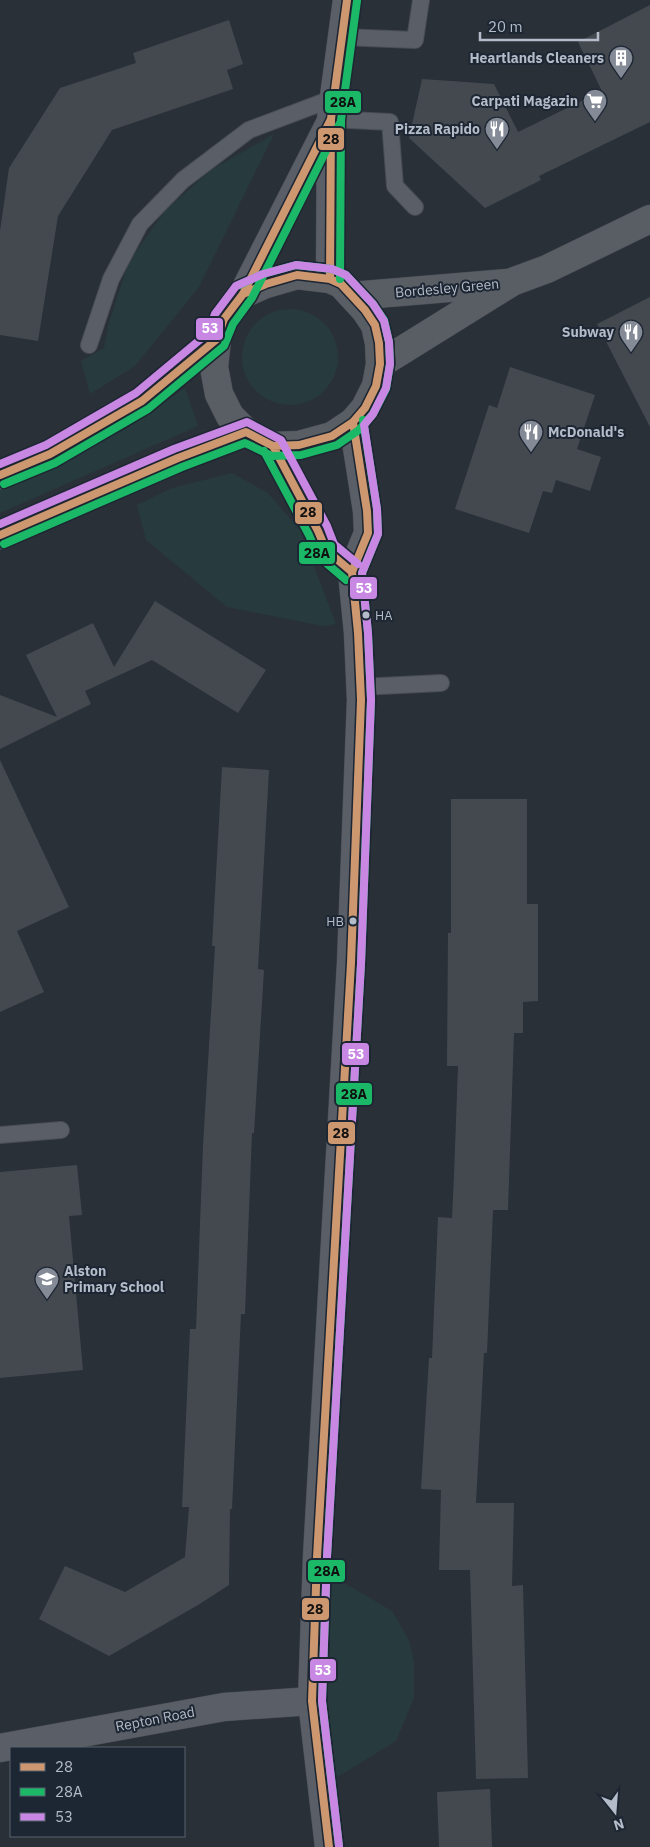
<svg xmlns="http://www.w3.org/2000/svg" width="650" height="1847" font-family="'IBM Plex Sans',sans-serif">
	<style>
		.green { fill: #273a3e }
		.building { fill: #444950 }
		.lines { fill: none; stroke-linecap: round; stroke-linejoin: round }
		.service-casing { stroke: #484c53; stroke-width: 18 }
		.minor-casing { stroke: #484c53; stroke-width: 29 }
		.tertiary-casing { stroke: #484c53; stroke-width: 29 }
		.secondary-casing { stroke: #484c53; stroke-width: 29 }
		.service { stroke: #5a5e66; stroke-width: 16 }
		.minor { stroke: #5a5e66; stroke-width: 28 }
		.tertiary { stroke: #5a5e66; stroke-width: 28 }
		.secondary { stroke: #595d64; stroke-width: 28 }
		.bus-1-casing { stroke: #1d2633; stroke-width: 11 }
		.bus-2-casing { stroke: #1d2633; stroke-width: 11 }
		.bus-3-casing { stroke: #1d2633; stroke-width: 11 }
		.bus-1 { stroke: #cd976f; stroke-width: 8 }
		.bus-2 { stroke: #1ab867; stroke-width: 8 }
		.bus-3 { stroke: #c787e3; stroke-width: 8 }
		.bus-dot { fill: #b4bcc9; stroke: #1d2633; stroke-width: 2 }
		.labels { text-anchor: middle; dominant-baseline: central; stroke-width: 4; stroke-linejoin: round; paint-order: stroke }
		.bus-label { font-size: 13px; fill: #b4bcc9; stroke: #1d2633; text-anchor: start }
		.poi-label { font-size: 14px; font-weight: bold; fill: #b4bcc9; stroke: #1d2633; text-anchor: end }
		.street-label { font-size: 14px; fill: #b4bcc9; stroke: #1d2633 }
		.line-badge { stroke: #1d2633; stroke-width: 2 }
		.badge-label { font-size: 14px; text-anchor: middle; font-weight: bold; fill: #fff }
		.pale-badge-label { font-size: 14px; text-anchor: middle; font-weight: bold; fill: #111 }
	</style>
	<rect width="100%" height="100%" fill="#2a3038"/>
	<path class="green" d="M274 134 199 287 135 366 90 394 81 361 104 348 108 326 129 261 165 211 211 170Z
		M242 357a48 48 0 1 1 96 0a48 48 0 1 1-96 0Z
		M185 388 198 426 0 513V488L51 466 126 429Z
		M232 473 268 493 300 530 336 624 323 626 227 607 146 540 137 505 172 488Z
		M331 1575 392 1611 409 1640 414 1662V1698L396 1741 336 1778 326 1697Z"/>
	<path class="building" d="M650 5V122L539 176 541 180 485 208 409 138 422 79 494 84 518 132 602 91 578 42Z
		M229 20 243 64 227 70 233 89 112 130 58 216 38 341 0 335V231L9 168 60 88 136 63 133 53Z
		M650 297V427L597 324Z
		M510 367 595 395 577 449 601 457 590 491 556 480 552 493 543 491 529 533 455 509 489 405 497 408Z
		M155 601 266 670 238 713 152 660 85 691 91 704 0 749V695L57 717 26 655 93 623 114 667Z
		M0 760 69 907 17 931 44 992 0 1012Z
		M222 767 269 770 258 969 264 970 254 1133H252L245 1314H241L232 1509H230L229 1585 198 1605 109 1656 39 1619 65 1566 125 1592 185 1557 189 1507H182L190 1329H196L203 1145 215 946H212Z
		M451 799H527V904H538V1001L523 1002V1033H514L508 1210H493L487 1353H484L476 1503H514L512 1586 523 1585 528 1778 476 1779 470 1570H439L441 1490 421 1489 429 1358H432L438 1217 452 1218 454 1175 458 1066H447L448 933H451Z
		M77 1165 82 1215 69 1216 83 1370 0 1378V1172Z
		M490 1789 492 1847H439L437 1792Z"/>
	<g class="lines">
		<defs>
			<path id="service" d="M342 37 415 40 421 0
				M331 119 390 122 395 186 415 207
				M89 345 111 279 140 224 183 180 249 130 334 98
				M360 687 441 683
				M0 1135 61 1130"/>
			<path id="minor" d="M0 1748 224 1707 312 1701"/>
			<path id="tertiary" d="M330 279 331 119 347 0
				M243 294 329 125
				M273 446 318 531 326 550 352 572
				M329 1847 312 1701 317 1557 351 963 361 700 358 633 352 572 368 533 367 511 353 422"/>
			<path id="secondary" d="M297 275 330 279 341 284 365 310 375 325 379 343 380 364 376 386 365 408 353 422 332 436 299 445 273 446 246 432 230 416 219 394 214 367 217 339 224 319 243 294 266 284Z
				M352 296 508 283
				M380 364 512 282 547 269 650 219
				M0 475 50 454 142 401 217 339
				M0 535 178 458 246 432"/>
		</defs>
		<use href="#service" class="service-casing"/>
		<use href="#minor" class="minor-casing"/>
		<use href="#tertiary" class="tertiary-casing"/>
		<use href="#secondary" class="secondary-casing"/>
		<use href="#service" class="service"/>
		<use href="#minor" class="minor"/>
		<use href="#tertiary" class="tertiary"/>
		<use href="#secondary" class="secondary"/>
		<defs>
			<path id="bus-1" d="M330 279 331 119 347 0
				M273 446 318 531 326 550 352 572
				M0 475 50 454 142 401 217 339 224 319 243 294 331 119
				M0 535 178 458 246 432 273 446 299 445 332 436 353 422 365 408 376 386 380 364 379 343 375 325 365 310 341 284 330 279 297 275 266 284 243 294
				M329 1847 312 1701 317 1557 351 963 361 700 358 633 352 572 368 533 367 511 353 422"/>
			<path id="bus-2" d="M340 279 341 120 357 1
				M264 451 309 535 318 556 346 580
				M4 484 55 463 148 409 224 346 233 324 252 298 340 123
				M4 544 182 467 245 443 272 456 301 455 337 445 359 430 373 414 386 389 390 364 389 342 384 320 373 304 346 275 332 269 296 265 263 274 239 285
				M339 1846 322 1701 327 1557 361 964 371 700 368 633 362 573 378 534 377 509 363 420"/>
			<path id="bus-3" d="M0 464 46 445 136 393 208 333 215 314 236 286 263 274 296 265 332 269 346 275 373 304 384 321 389 342 390 364 386 388 373 414 364 425 377 509 378 534 362 573 368 633 371 700 361 964 327 1557 322 1701 339 1846
				M0 524 174 449 247 422 281 440 327 526 334 544 358 564"/>
		</defs>
		<use href="#bus-1" class="bus-1-casing"/>
		<use href="#bus-2" class="bus-2-casing"/>
		<use href="#bus-3" class="bus-3-casing"/>
		<use href="#bus-1" class="bus-1"/>
		<use href="#bus-2" class="bus-2"/>
		<use href="#bus-3" class="bus-3"/>
	</g>
	<defs>
		<symbol id="building-pin" viewBox="-11 -11 22 30"><path d="M0 17L-7.5 6A9.5 9.5 0 1 1 7.5 6Z" fill="#848b96" stroke="#1d2633"/><path d="M-4-6H4V6H1V3H-1V6H-4ZM-2.5-4.3h1.7v1.8h-1.7ZM.8-4.3h1.7v1.8H.8ZM-2.5-1h1.7V.8h-1.7ZM.8-1h1.7V.8H.8Z" fill="#fff"/></symbol>
		<symbol id="supermarket-pin" viewBox="-11 -11 22 30"><path d="M0 17L-7.5 6A9.5 9.5 0 1 1 7.5 6Z" fill="#848b96" stroke="#1d2633"/><path d="M-6-5.5h2.5l.6 2H6L4.5 2H-2.5L-4.4-4H-6ZM-1.5 3.2a1.3 1.3 0 1 0 .1 0ZM3 3.2a1.3 1.3 0 1 0 .1 0Z" fill="#fff"/></symbol>
		<symbol id="restaurant-pin" viewBox="-11 -11 22 30"><path d="M0 17L-7.5 6A9.5 9.5 0 1 1 7.5 6Z" fill="#848b96" stroke="#1d2633"/><path d="M-5-6h1v4h1v-4h1v4h1v-4h1v5L-1.5 .5V6h-2V.5L-5-1ZM5-6V6H3V1.5H1.5Q1.5-4 5-6Z" fill="#fff"/></symbol>
		<symbol id="school-pin" viewBox="-11 -11 22 30"><path d="M0 17L-7.5 6A9.5 9.5 0 1 1 7.5 6Z" fill="#848b96" stroke="#1d2633"/><path d="M0-5L7-2L0 1L-7-2ZM-4 1L0 2.5L4 1V4Q0 6-4 4Z" fill="#fff"/></symbol>
	</defs>
	<g fill-rule="evenodd">
		<use href="#building-pin" x="607" y="44" width="28" height="38"/>
		<use href="#supermarket-pin" x="581" y="87" width="28" height="38"/>
		<use href="#restaurant-pin" x="483" y="115" width="28" height="38"/>
		<use href="#restaurant-pin" x="617" y="318" width="28" height="38"/>
		<use href="#restaurant-pin" x="517" y="418" width="28" height="38"/>
		<use href="#school-pin" x="33" y="1265" width="28" height="38"/>
	</g>
	<g class="bus-dot">
		<circle cx="366" cy="615" r="4.5"/>
		<circle cx="353" cy="921" r="4.5"/>
	</g>
	<g class="labels">
		<g class="bus-label">
			<text x="375" y="615">HA</text>
			<text x="344" y="921" text-anchor="end">HB</text>
		</g>
		<g class="poi-label">
			<text x="604" y="58">Heartlands Cleaners</text>
			<text x="578" y="101">Carpati Magazin</text>
			<text x="480" y="129">Pizza Rapido</text>
			<text x="614" y="332">Subway</text>
			<text x="548" y="432" text-anchor="start">McDonald's</text>
			<text x="64" y="1271" text-anchor="start">Alston<tspan x="64" dy="16">Primary School</tspan></text>
		</g>
		<g class="street-label">
			<text transform="translate(447 288) rotate(-5)">Bordesley Green</text>
			<text transform="translate(155 1719) rotate(-11)">Repton Road</text>
		</g>
	</g>
	<g class="line-badge">
		<rect x="324" y="90" width="38" height="24" rx="5" fill="#1ab867"/>
		<rect x="317" y="127" width="28" height="24" rx="5" fill="#cd976f"/>
		<rect x="195" y="317" width="29" height="24" rx="5" fill="#c787e3"/>
		<rect x="294" y="501" width="29" height="24" rx="5" fill="#cd976f"/>
		<rect x="298" y="541" width="38" height="24" rx="5" fill="#1ab867"/>
		<rect x="349" y="576" width="29" height="24" rx="5" fill="#c787e3"/>
		<rect x="341" y="1042" width="29" height="24" rx="5" fill="#c787e3"/>
		<rect x="335" y="1082" width="38" height="24" rx="5" fill="#1ab867"/>
		<rect x="327" y="1121" width="29" height="24" rx="5" fill="#cd976f"/>
		<rect x="307" y="1559" width="39" height="24" rx="5" fill="#1ab867"/>
		<rect x="301" y="1597" width="29" height="24" rx="5" fill="#cd976f"/>
		<rect x="309" y="1658" width="28" height="24" rx="5" fill="#c787e3"/>
	</g>
	<g class="badge-label">
		<text x="210" y="333">53</text>
		<text x="364" y="593">53</text>
		<text x="356" y="1059">53</text>
		<text x="323" y="1675">53</text>
	</g>
	<g class="pale-badge-label">
		<text x="343" y="107">28A</text>
		<text x="331" y="144">28</text>
		<text x="308" y="517">28</text>
		<text x="317" y="558">28A</text>
		<text x="354" y="1099">28A</text>
		<text x="341" y="1138">28</text>
		<text x="327" y="1576">28A</text>
		<text x="315" y="1614">28</text>
	</g>
	<rect x="10" y="1747" width="175" height="90" fill="#1d2633" stroke="#59626f"/>
	<rect x="20" y="1763" width="25" height="8" fill="#cd976f" stroke="#59626f"/>
	<text x="55" y="1772" font-size="15" fill="#b4bcc9">28</text>
	<rect x="20" y="1788" width="25" height="8" fill="#1ab867" stroke="#59626f"/>
	<text x="55" y="1797" font-size="15" fill="#b4bcc9">28A</text>
	<rect x="20" y="1813" width="25" height="8" fill="#c787e3" stroke="#59626f"/>
	<text x="55" y="1822" font-size="15" fill="#b4bcc9">53</text>
	<g transform="translate(615 1812) rotate(163)" stroke="#1d2633" stroke-width="4" paint-order="stroke">
	<path d="M0-4L9 19L0 12L-9 19Z" fill="#b4bcc9"/>
	<text y="-8" font-size="14" font-weight="bold" text-anchor="middle" fill="#b4bcc9">N</text>
	</g>
	<path d="M480 32v8h118v-8" fill="none" stroke="#b4bcc9" stroke-width="2.5"/>
	<text x="488" y="32" font-size="15" fill="#b4bcc9" stroke="#1d2633" stroke-width="4" paint-order="stroke">20 m</text>
</svg>
